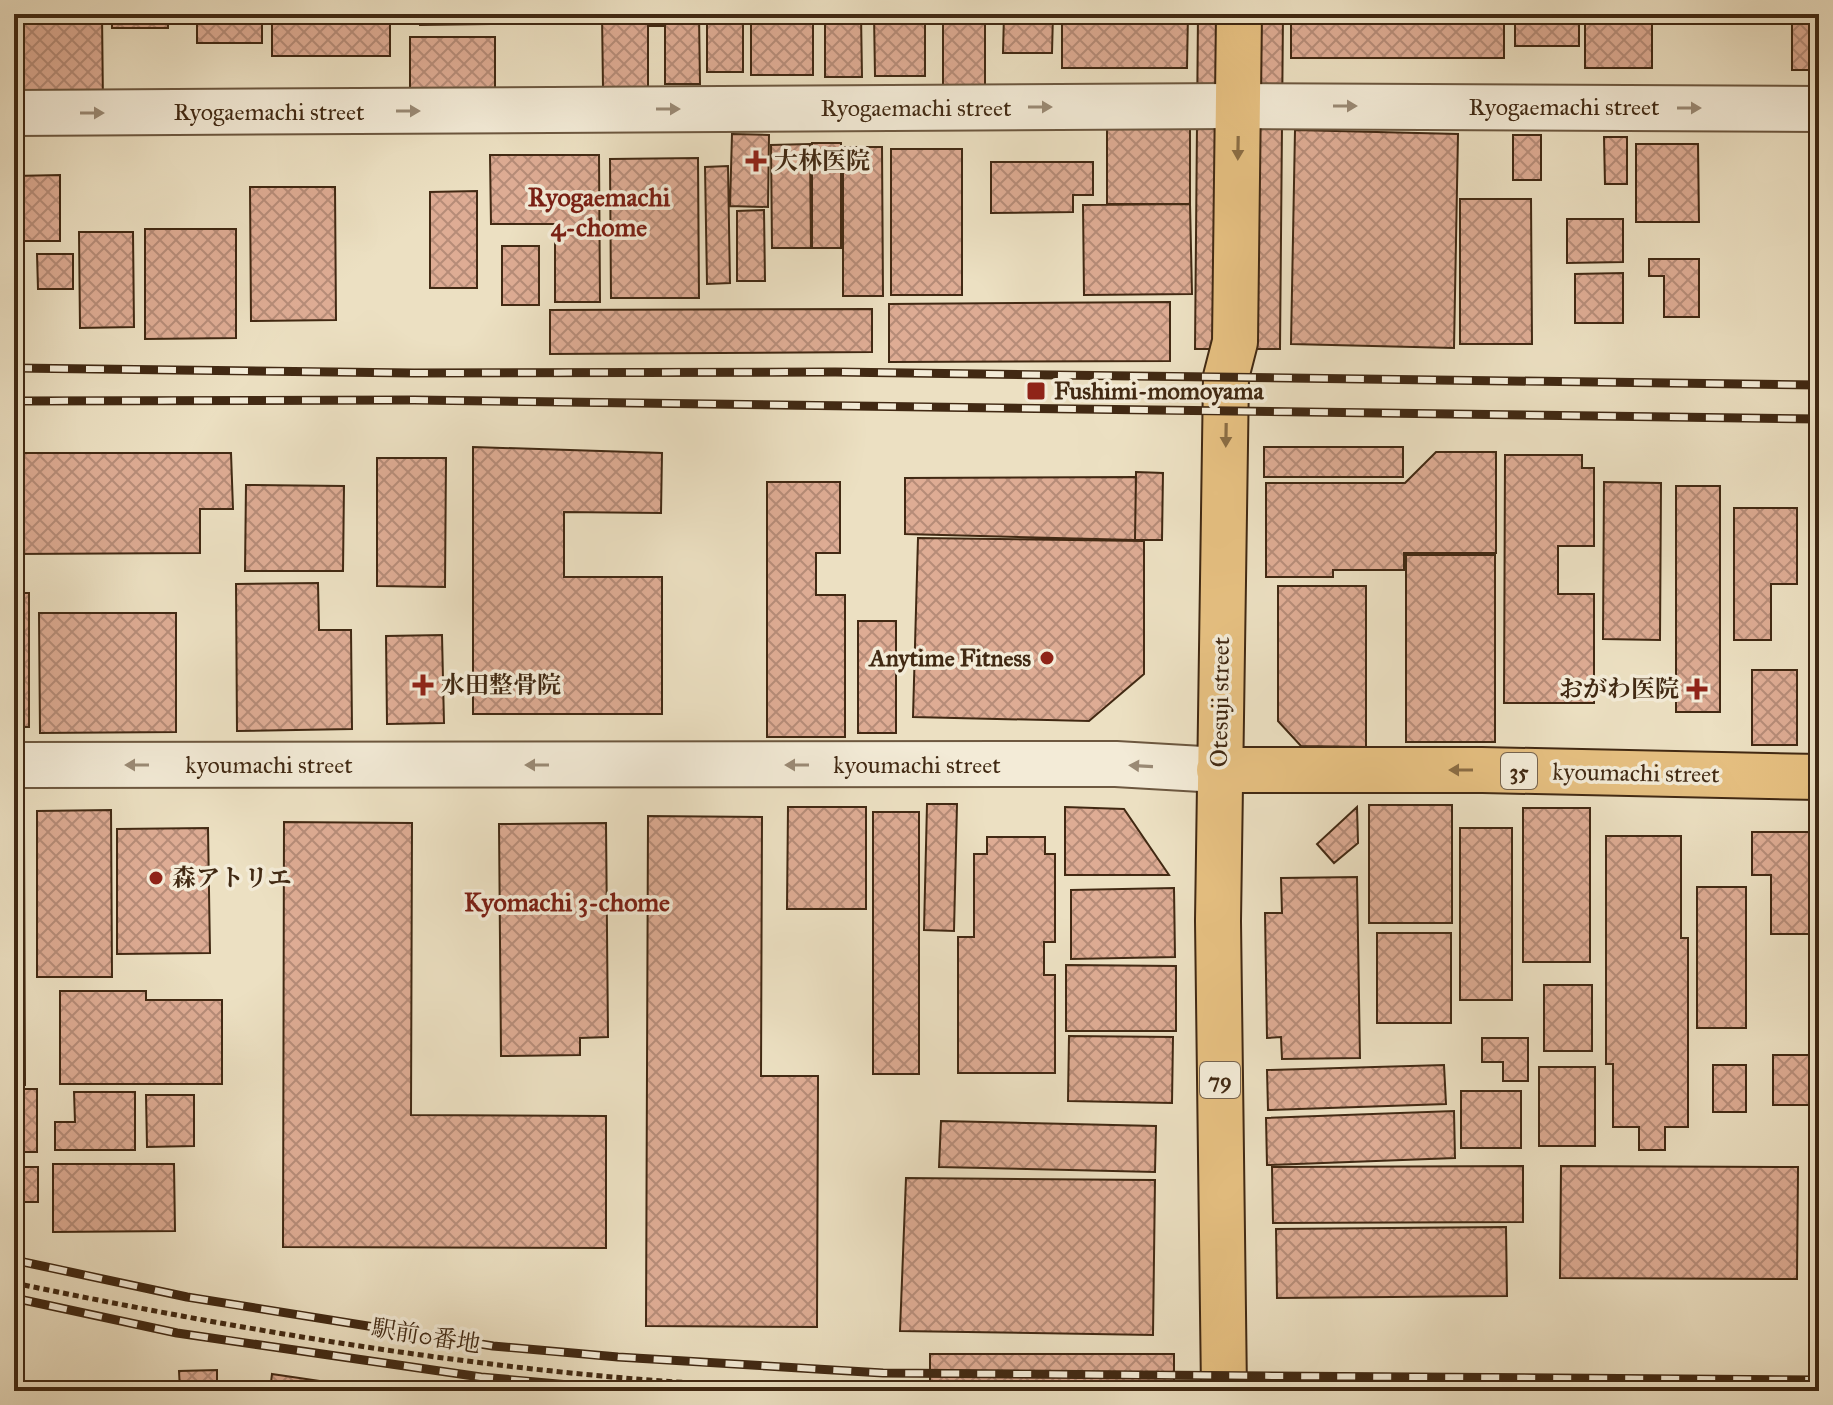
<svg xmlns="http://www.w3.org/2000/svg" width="1833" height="1405" font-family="'IM FELL Great Primer','Noto Serif JP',serif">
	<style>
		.building { fill: url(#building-cross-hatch); stroke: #412913; stroke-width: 2 }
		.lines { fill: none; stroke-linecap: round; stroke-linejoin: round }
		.street-casing { stroke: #6c573f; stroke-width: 48 }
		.primary-casing { stroke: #412913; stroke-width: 48 }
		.path { stroke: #412913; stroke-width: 5; stroke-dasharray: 6 4; stroke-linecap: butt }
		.street { stroke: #f3ebd7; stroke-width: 44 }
		.primary { stroke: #e6c081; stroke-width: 44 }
		.rail-casing { stroke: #412913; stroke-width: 9 }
		.rail { stroke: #f3ebd7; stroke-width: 6; stroke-dasharray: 18; stroke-linecap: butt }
		.oneway { fill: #9a8a75 }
		.oneway2 { fill: #8b6d44 }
		.poi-dot { fill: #8f2418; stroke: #f3ebd7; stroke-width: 3 }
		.labels { text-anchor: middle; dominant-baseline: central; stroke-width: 7; stroke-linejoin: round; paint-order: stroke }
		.shield { fill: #f3ebd7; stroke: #76634e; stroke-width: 2 }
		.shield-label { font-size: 22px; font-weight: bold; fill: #412913 }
		.street-label { font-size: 24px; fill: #412913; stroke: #f3ebd7 }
		.poi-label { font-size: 24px; font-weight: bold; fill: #412913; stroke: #f3ebd7; text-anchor: start }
		.neighbourhood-label { font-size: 26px; font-weight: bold; fill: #7a1f14; stroke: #f3ebd7 }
	</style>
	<defs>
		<pattern id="building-cross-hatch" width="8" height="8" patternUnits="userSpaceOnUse" patternTransform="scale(2)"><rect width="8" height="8" fill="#deac94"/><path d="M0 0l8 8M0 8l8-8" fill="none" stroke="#b68c78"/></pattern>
	</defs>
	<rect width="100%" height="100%" fill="#ece0c2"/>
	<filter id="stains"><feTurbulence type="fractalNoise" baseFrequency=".0025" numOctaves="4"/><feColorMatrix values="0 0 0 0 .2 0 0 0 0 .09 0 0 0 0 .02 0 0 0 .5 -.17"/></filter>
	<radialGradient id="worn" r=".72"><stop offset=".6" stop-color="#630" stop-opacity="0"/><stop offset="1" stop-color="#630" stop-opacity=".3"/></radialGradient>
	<path class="building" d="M14 14H102L103 105H14Z
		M112 14H168V28H112Z
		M197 14H262V43H197Z
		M272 14H390V56H272Z
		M420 14H490V24L420 25Z
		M512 14H594V22L512 23Z
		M602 14H699L700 84H665V26H648V87L603 88Z
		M707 14H743V72H707Z
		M751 14H813V75H751Z
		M825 14H861L862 77H825Z
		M874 14H925V76H875Z
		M942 14H994V16H942Z
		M1004 14H1053L1052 53H1003Z
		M1062 14H1188L1187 68H1062Z
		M1198 14H1283L1280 349H1195Z
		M1291 14H1504V58H1291Z
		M1515 14H1579V46H1515Z
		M1585 14H1658V19H1652V68H1585Z
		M1792 14H1819V70H1792Z
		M985 23V92H943V24Z
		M410 37H495V88H410Z
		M1107 126H1190V204H1107Z
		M1295 130 1458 134 1454 348 1291 344Z
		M732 134 769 135 768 207 730 206Z
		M1513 135H1541V180H1513Z
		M1604 137H1627V184H1605Z
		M812 143H841V248H812Z
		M810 144 811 248H772L771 145Z
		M1636 144H1698L1699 222H1636Z
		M843 147H882L883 296H843Z
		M891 149H962V295H891Z
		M490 155H599L600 302H555V224H491Z
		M698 158 699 298H611L610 159Z
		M991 162H1093V195H1073V212L991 213Z
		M728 166 730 283 707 284 705 167Z
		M60 175V241H14V176Z
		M250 187H335L336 320 251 321Z
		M477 191V288H430V192Z
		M1460 199H1531L1532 344H1460Z
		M1190 204 1192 294 1084 295 1083 205Z
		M764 210 765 281H737V211Z
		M1567 219H1623V262L1567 263Z
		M145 229H236V338L145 339Z
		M79 232H133L134 327 80 328Z
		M502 246H539V305H502Z
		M37 254H73V289H38Z
		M1649 259H1699V317H1664V276H1649Z
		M1623 273V323H1575V274Z
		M1170 302V361L889 362V304Z
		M872 309V352L550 354V310Z
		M473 447 662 453 661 513 564 512V577H662V714H473Z
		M1264 447H1403V477H1264Z
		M1436 452H1496V553H1404V570H1333V577H1266V483H1405Z
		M14 453H231L233 509H200V553L14 554Z
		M1505 455H1582V468H1594V546H1558V594H1594V703H1504Z
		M377 458H446L445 587 377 586Z
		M1136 472 1163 473 1162 540H1135Z
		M1136 477 1135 540 905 534V478Z
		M767 482H840V553H816V595H845V737H767Z
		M1604 482 1661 483 1660 640 1603 639Z
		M246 485 344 486 343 571H245Z
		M1676 486H1720V712H1676Z
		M1811 507H1819V694H1811Z
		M1734 508H1797V584H1771V640H1734Z
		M918 538 1144 541V674L1089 721 913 717Z
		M1406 555H1495V742H1406Z
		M318 583 319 630H351L352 729 237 731 236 584Z
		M1278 586H1366V747L1301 746 1278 721Z
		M14 593H29V727H14Z
		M39 613H176V732L40 733Z
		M858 621H896V733H858Z
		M442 635 444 723 387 724 386 636Z
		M1752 670H1797V745H1752Z
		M927 804H957L954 931 924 930Z
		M1369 805H1452V923H1369Z
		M788 807H866V909H787Z
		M1065 807 1124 809 1169 875H1065Z
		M1357 807 1358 843 1334 863 1317 844Z
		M1523 808H1590V962H1523Z
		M111 810 112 977H37V811Z
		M873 812H919V1074H873Z
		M648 816 762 817 761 1076H818L817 1327 646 1326Z
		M284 822 412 823 411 1115 606 1116V1248L283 1247Z
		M606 823 608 1037 580 1038V1055L501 1056 499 824Z
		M14 826H24L25 1085H14Z
		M208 828 210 953 117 954V829Z
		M1460 828H1512V1000H1460Z
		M1752 832H1819V934H1771V875H1752Z
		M1606 836H1681V938H1688V1127H1665V1150H1639V1127H1613V1064H1606Z
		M987 837H1045V854H1055V942H1044V975H1055V1073H958V937H974V854H987Z
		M1357 877 1360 1058 1282 1059 1281 1037 1267 1038 1265 913H1282L1281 878Z
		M1697 887H1746V1028H1697Z
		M1174 888 1175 957 1071 959V890Z
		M1377 933H1451V1023H1377Z
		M1066 965 1176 966V1031H1066Z
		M1544 985H1592V1051H1544Z
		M60 991H146V1000H222V1084H60Z
		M1069 1036 1173 1037 1172 1103 1068 1101Z
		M1482 1038H1528V1081H1503V1062H1482Z
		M1773 1055H1813V1105H1773Z
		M1444 1065 1446 1104 1268 1110 1267 1070Z
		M1713 1065H1746V1112H1713Z
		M1539 1067H1595V1146H1539Z
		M14 1089H37V1152H14Z
		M1461 1091H1521V1148H1461Z
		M74 1092H135V1150H55V1122H75Z
		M146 1095H194V1146L147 1147Z
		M1454 1111 1455 1158 1267 1165 1266 1118Z
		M941 1121 1156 1126 1155 1172 939 1167Z
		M53 1164H174L175 1231 53 1232Z
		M1523 1166V1222L1273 1223 1272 1167Z
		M1561 1166 1798 1167 1797 1279 1560 1278Z
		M14 1167H38V1202H14Z
		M906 1178 1155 1180 1153 1335 900 1331Z
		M1812 1197H1819V1289H1812Z
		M1506 1227 1507 1296 1277 1298 1276 1229Z
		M930 1354H1174V1384H930Z
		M217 1370V1391H180L179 1371Z
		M272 1374 388 1391H270Z"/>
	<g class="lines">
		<defs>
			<path id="street" d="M14 113 1232 106 1819 109
				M14 765 1116 764 1219 770"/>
			<path id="primary" d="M1219 770H1482L1819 777
				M1224 1391 1218 921 1226 377 1235 342 1239 14"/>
		</defs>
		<use href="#street" class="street-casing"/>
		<use href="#primary" class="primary-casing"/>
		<path class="path" d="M14 1283C212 1324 412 1359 613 1377 688 1384 763 1386 837 1391"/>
		<use href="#street" class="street"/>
		<use href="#primary" class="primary"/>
		<defs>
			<path id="rail" d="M14 368 414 373 835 372 1819 385
				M14 401 414 400 1819 419
				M14 1260 187 1297 493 1346 618 1357 883 1373 1819 1380
				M14 1298 177 1333 481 1377 636 1391"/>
		</defs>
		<use href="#rail" class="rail-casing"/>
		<use href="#rail" class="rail"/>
	</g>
	<defs><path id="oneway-solid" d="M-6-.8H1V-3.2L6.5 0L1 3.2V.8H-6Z" transform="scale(2)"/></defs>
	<g class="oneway">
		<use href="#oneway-solid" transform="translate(1345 106)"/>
		<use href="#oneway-solid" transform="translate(1040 107)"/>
		<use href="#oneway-solid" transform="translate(1689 108)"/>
		<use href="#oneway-solid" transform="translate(668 109)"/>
		<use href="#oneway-solid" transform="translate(408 111)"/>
		<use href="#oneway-solid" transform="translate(92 113)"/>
		<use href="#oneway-solid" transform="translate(137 765) rotate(180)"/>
		<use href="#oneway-solid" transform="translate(537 765) rotate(180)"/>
		<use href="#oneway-solid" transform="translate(797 765) rotate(180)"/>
		<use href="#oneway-solid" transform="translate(1141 766) rotate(-177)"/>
	</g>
	<g class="oneway2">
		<use href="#oneway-solid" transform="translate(1238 148) rotate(91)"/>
		<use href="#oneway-solid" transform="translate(1226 435) rotate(91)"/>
		<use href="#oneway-solid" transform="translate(1461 770) rotate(180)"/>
	</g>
	<g class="poi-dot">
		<path d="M752 149h8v8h8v8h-8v8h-8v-8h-8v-8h8z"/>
		<rect x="1026" y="381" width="20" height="20" rx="4"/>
		<circle cx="1047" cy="658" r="8"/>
		<path d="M419 673h8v8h8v8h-8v8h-8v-8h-8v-8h8z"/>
		<path d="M1693 677h8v8h8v8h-8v8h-8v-8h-8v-8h8z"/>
		<circle cx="156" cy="878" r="8"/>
	</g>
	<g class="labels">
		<g class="shield">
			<rect x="1501" y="753" width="36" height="36" rx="6"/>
			<rect x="1200" y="1062" width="40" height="36" rx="6"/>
		</g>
		<g class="shield-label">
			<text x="1519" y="771">35</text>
			<text x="1220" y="1080">79</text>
		</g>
		<g class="street-label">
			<text x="1564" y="107">Ryogaemachi street</text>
			<text x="916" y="108">Ryogaemachi street</text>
			<text x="269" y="112">Ryogaemachi street</text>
			<text transform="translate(1220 702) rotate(-89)">Otesuji street</text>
			<text x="269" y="765">kyoumachi street</text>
			<text x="917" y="765">kyoumachi street</text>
			<text transform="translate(1636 773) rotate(1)">kyoumachi street</text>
			<text transform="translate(426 1336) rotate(9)">駅前0番地</text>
		</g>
		<g class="poi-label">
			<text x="774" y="161">大林医院</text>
			<text x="1054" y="391">Fushimi-momoyama</text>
			<text x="1031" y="658" text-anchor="end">Anytime Fitness</text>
			<text x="441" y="685">水田整骨院</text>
			<text x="1679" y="689" text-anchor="end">おがわ医院</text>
			<text x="172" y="878">森アトリエ</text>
		</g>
		<g class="neighbourhood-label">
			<text x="599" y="197">Ryogaemachi<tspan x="599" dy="30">4-chome</tspan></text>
			<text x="567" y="902">Kyomachi 3-chome</text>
		</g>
	</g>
	<rect width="1833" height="1405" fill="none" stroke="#ece0c2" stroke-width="48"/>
	<rect x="16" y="16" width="1801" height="1373" fill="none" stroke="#412913" stroke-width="4"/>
	<rect x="24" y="24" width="1785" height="1357" fill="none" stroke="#412913" stroke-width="2"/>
	<rect width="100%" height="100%" filter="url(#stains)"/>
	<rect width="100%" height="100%" fill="url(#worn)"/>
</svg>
